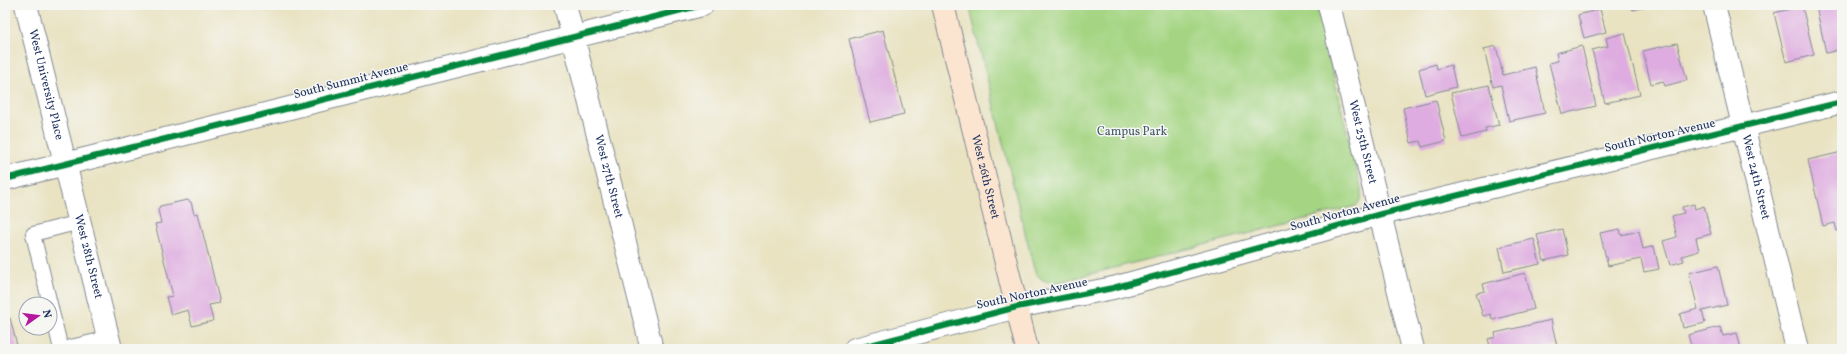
<svg xmlns="http://www.w3.org/2000/svg" width="1847" height="354" font-family="Vollkorn,serif">
	<style>
		.green { fill: #a5d583; stroke: #608270 }
		.building { fill: #deace0 }
		.lines { fill: none; stroke-linecap: round; stroke-linejoin: round }
		.service-casing { stroke: #828990; stroke-width: 16 }
		.minor-casing { stroke: #828990; stroke-width: 24 }
		.tertiary-casing { stroke: #828990; stroke-width: 24 }
		.secondary-casing { stroke: #828990; stroke-width: 24 }
		.service { stroke: #fff; stroke-width: 14 }
		.minor { stroke: #fff; stroke-width: 22 }
		.tertiary { stroke: #fff; stroke-width: 22 }
		.secondary { stroke: #fce5d0; stroke-width: 22 }
		.cycleway-casing { stroke: #f6f6f2; stroke-width: 8 }
		.cycleway { stroke: #00873e; stroke-width: 6 }
		.labels { text-anchor: middle; dominant-baseline: central; stroke-width: 3; stroke-linejoin: round; paint-order: stroke }
		.street-label { font-size: 12px; fill: #1b2f5e; stroke: #f6f6f2 }
		.park-label { font-size: 12px; fill: #3e5867; stroke: #f6f6f2 }
	</style>
	<rect width="100%" height="100%" fill="#f6f6f2"/>
	<filter id="ink" filterUnits="userSpaceOnUse"><feTurbulence type="fractalNoise" baseFrequency=".025" numOctaves="2"/><feDisplacementMap in="SourceGraphic" scale="8" xChannelSelector="R" yChannelSelector="G"/><feConvolveMatrix kernelMatrix="1 2 1 2 8 2 1 2 1" color-interpolation-filters="sRGB"/></filter>
	<filter id="wash" filterUnits="userSpaceOnUse"><feTurbulence type="fractalNoise" baseFrequency=".012" numOctaves="4" result="noise"/><feDisplacementMap in="SourceGraphic" scale="16" xChannelSelector="R" yChannelSelector="G"/><feGaussianBlur stdDeviation="0.9" result="paint"/><feColorMatrix in="noise" values="0 0 0 0 0 0 0 0 0 0 0 0 0 0 0 0 0 1.4 0 .05"/><feComposite in="paint" operator="in"/></filter>
	<g filter="url(#wash)">
		<rect width="100%" height="100%" fill="#e9e3c2"/>
		<path class="green" d="M969 5H1316L1361 189C1362 196 1361 200 1356 206L1059 282C1047 283 1039 281 1034 269Z"/>
		<g id="blocks">
			<path class="building" d="M1631 5H1651V6L1633 10Z
				M1821 5H1842V49L1826 53 1816 6Z
				M1802 6 1814 55 1786 62 1774 13Z
				M1600 9 1606 32 1584 38 1578 15Z
				M883 30 904 114 870 122 849 39Z
				M1625 33 1640 95 1605 103 1592 50 1608 46 1606 38Z
				M1677 43 1687 80 1665 86 1663 81 1651 84 1643 51Z
				M1496 46 1503 75 1535 67 1545 113 1509 121 1501 85 1493 87 1484 49Z
				M1582 46 1596 106 1562 114 1549 63 1558 61 1556 53Z
				M1436 64 1437 69 1451 65 1456 87 1425 95 1419 69Z
				M1489 85 1499 125 1485 128 1486 132 1462 138 1451 93Z
				M1436 100 1446 141 1422 147 1420 141 1411 143 1403 108Z
				M1842 152V229L1837 231 1835 223 1823 226 1808 160Z
				M187 200 191 202 194 214 198 213 220 303 209 305 213 321 192 326 188 310 171 315 166 297 173 296 155 224 161 223 158 210 160 206Z
				M1694 204 1695 209 1704 206 1711 234 1696 238 1699 251 1682 256 1684 261 1670 265 1663 241 1677 237 1672 216 1684 213 1682 207Z
				M1562 229 1568 255 1544 261 1537 235Z
				M1620 229 1621 235 1639 231 1643 249 1654 246 1659 269 1644 272 1641 259 1608 266 1600 233Z
				M1534 239 1540 264 1504 272 1499 247Z
				M1718 266 1727 305 1702 311 1705 323 1683 328 1680 314 1698 309 1689 273Z
				M1525 273 1534 309 1492 320 1491 314 1483 316 1476 293 1485 291 1483 284Z
				M10 318 18 349H5V320Z
				M1551 320 1557 346 1546 349H1491L1488 339 1496 337 1495 333Z
				M1720 327 1723 336 1737 333 1741 349H1692L1688 335Z"/>
		</g>
	</g>
	<g filter="url(#ink)">
		<use href="#blocks" fill-opacity="0" stroke="#828990" stroke-width="1"/>
		<g class="lines">
			<defs>
				<path id="service" d="M61 349 33 234 80 222
					M62 349 109 338"/>
				<g id="minor">
					<path id="s1" d="M26 5 111 349"/>
					<path id="s2" d="M565 5 652 349"/>
					<path id="s3" d="M1329 5 1413 349"/>
					<path id="s4" d="M1714 5 1797 349"/>
					<path d="M855 349 1017 307 1113 288 1381 214 1842 102"/>
				</g>
				<path id="tertiary" d="M5 179 702 5"/>
				<g id="secondary">
					<path id="s5" d="M943 5 1027 349"/>
				</g>
			</defs>
			<use href="#service" class="service-casing"/>
			<use href="#minor" class="minor-casing"/>
			<use href="#tertiary" class="tertiary-casing"/>
			<use href="#secondary" class="secondary-casing"/>
			<use href="#service" class="service"/>
			<use href="#minor" class="minor"/>
			<use href="#tertiary" class="tertiary"/>
			<use href="#secondary" class="secondary"/>
			<defs>
				<path id="cycleway" d="M5 179 702 5
					M855 349 1017 307 1113 288 1381 214 1842 102"/>
			</defs>
			<use href="#cycleway" class="cycleway-casing"/>
			<use href="#cycleway" class="cycleway"/>
		</g>
	</g>
	<g class="labels">
		<g class="street-label">
			<text transform="translate(351 81) rotate(-14)">South Summit Avenue</text>
			<text stroke="none"><textPath href="#s1" startOffset="82">West University Place</textPath></text>
			<text transform="translate(1660 136) rotate(-13)">South Norton Avenue</text>
			<text stroke="none"><textPath href="#s3" startOffset="141">West 25th Street</textPath></text>
			<text stroke="none"><textPath href="#s2" startOffset="177">West 27th Street</textPath></text>
			<text stroke="none"><textPath href="#s5" startOffset="177">West 26th Street</textPath></text>
			<text stroke="none"><textPath href="#s4" startOffset="177">West 24th Street</textPath></text>
			<text transform="translate(1345 213) rotate(-15)">South Norton Avenue</text>
			<text stroke="none"><textPath href="#s1" startOffset="259">West 28th Street</textPath></text>
			<text transform="translate(1032 294) rotate(-12)">South Norton Avenue</text>
		</g>
		<g class="park-label">
			<text x="1132" y="132">Campus Park</text>
		</g>
	</g>
	<rect width="1847" height="354" fill="none" stroke="#f6f6f2" stroke-width="20"/>
	<g transform="translate(38 316) rotate(76)"><circle r="19" fill="#f6f6f2" stroke="#9ea6b7"/>
	<path d="M0-3L7 15L0 10L-7 15Z" fill="#b5179e"/>
	<text y="-6" font-size="11" font-weight="bold" text-anchor="middle" fill="#1b2f5e">N</text>
	</g>
</svg>
